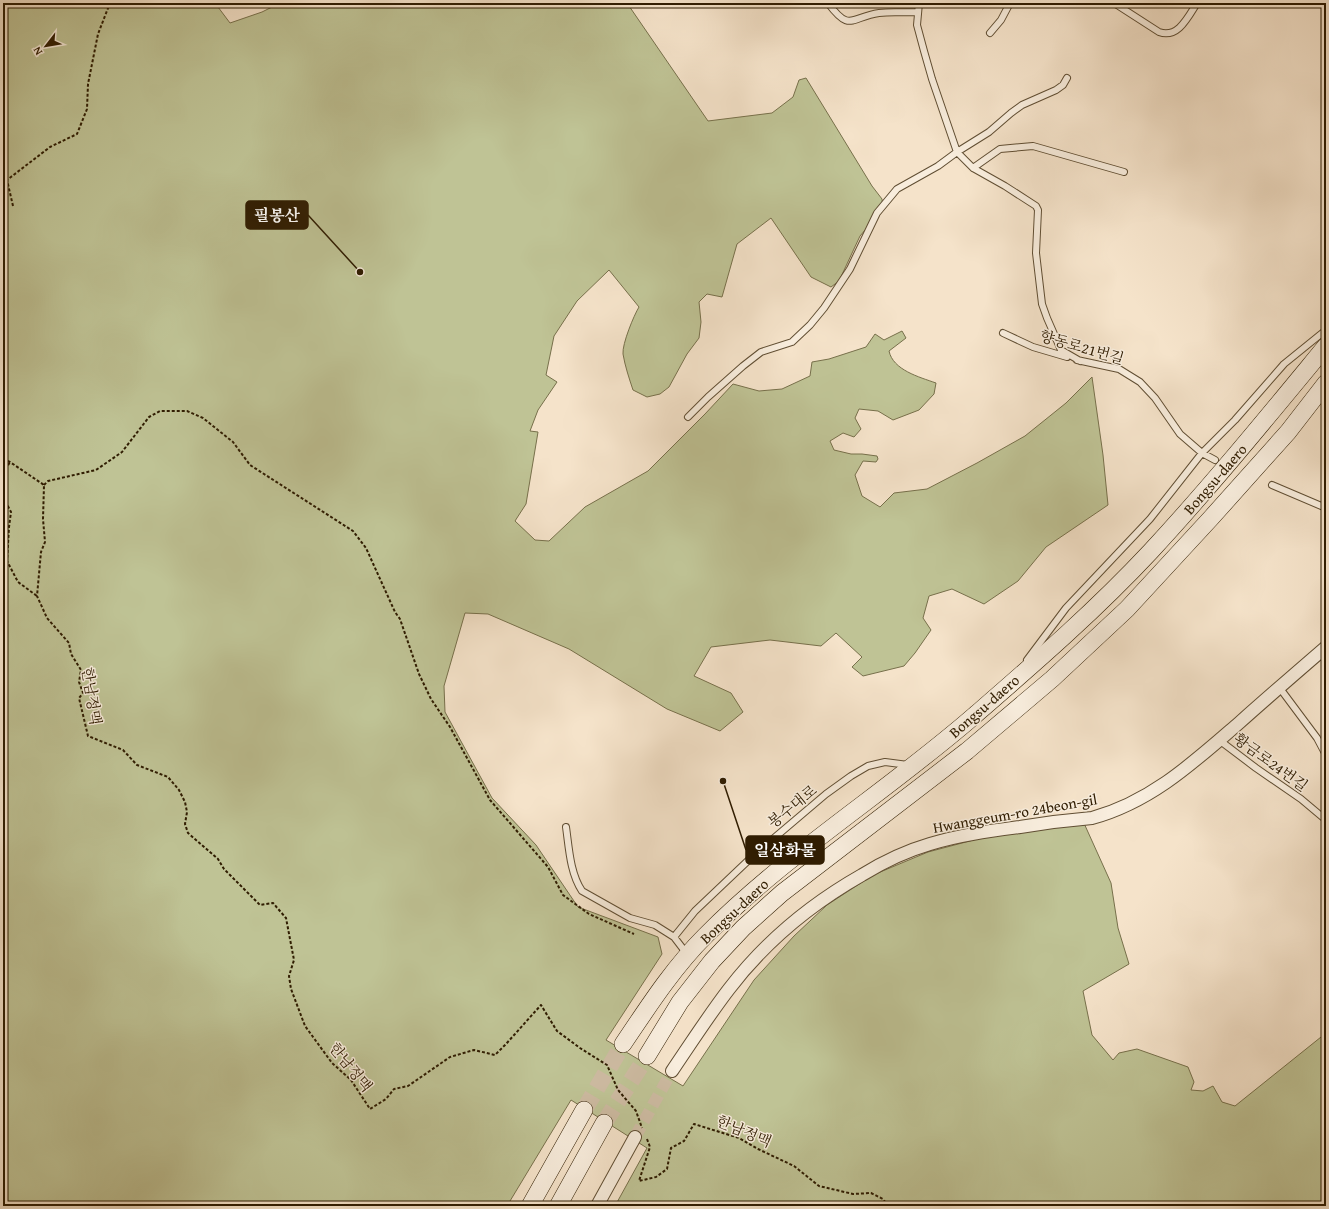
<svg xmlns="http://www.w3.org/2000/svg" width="1329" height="1209" font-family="'Gentium Book Plus','Noto Serif KR',serif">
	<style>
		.green { fill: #bfc395; stroke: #77704b }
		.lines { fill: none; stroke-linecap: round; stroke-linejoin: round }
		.street-tunnel { stroke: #cdbba2; stroke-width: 12; stroke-dasharray: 12 6; stroke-linecap: butt }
		.secondary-tunnel { stroke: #cdbba2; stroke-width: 17; stroke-dasharray: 17 8; stroke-linecap: butt }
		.lane-casing { stroke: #604e33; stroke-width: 8 }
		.street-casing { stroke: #604e33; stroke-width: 14 }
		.secondary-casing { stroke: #2f1c01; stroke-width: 18 }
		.path { stroke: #2f1c01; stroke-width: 2; stroke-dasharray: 3 2; stroke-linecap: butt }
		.lane { stroke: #f8eddd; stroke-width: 6 }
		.street { stroke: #f8eddd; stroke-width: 12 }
		.secondary { stroke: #f8eddd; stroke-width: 17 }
		.labels { text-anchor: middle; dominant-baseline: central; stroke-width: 3; stroke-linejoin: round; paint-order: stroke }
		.street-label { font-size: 15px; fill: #2f1c01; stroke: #f8eddd }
		.leader { fill: none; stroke: #2f1c01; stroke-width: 1.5 }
		.callout-dot { fill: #2f1c01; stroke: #f8eddd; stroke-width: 1.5 }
		.callout { fill: #2f1c01; stroke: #2f1c01; stroke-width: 1.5 }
		.callout-label { font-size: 16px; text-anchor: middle; font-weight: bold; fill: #fff }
	</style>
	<rect width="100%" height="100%" fill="#f5e3ca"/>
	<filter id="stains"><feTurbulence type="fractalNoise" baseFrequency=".005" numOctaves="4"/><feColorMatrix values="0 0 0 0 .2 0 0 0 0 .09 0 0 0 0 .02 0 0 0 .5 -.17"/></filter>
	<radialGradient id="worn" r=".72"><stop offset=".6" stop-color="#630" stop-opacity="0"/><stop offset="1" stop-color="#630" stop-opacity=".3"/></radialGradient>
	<path class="green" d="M3 3H215L230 23 262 12 280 3H627L708 121 772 113 793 97 799 80 806 78 872 186 882 199 883 209 860 236 839 281 831 287 811 277 771 218 737 244 722 297 707 294 699 302 701 322 699 338 687 354 669 387 660 394 647 397 633 390C629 378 625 366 623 354 622 344 634 315 639 307L609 270 577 301 554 336 546 375 557 382 538 410 530 431 538 432 526 504 515 521 535 540 549 541 585 507 648 471 705 414 733 384 759 391 782 389 810 376 812 362 829 359 866 347 875 334 884 340 902 331 906 338 889 351C893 370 919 377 936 383L934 394 919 410 893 420 878 411 859 409 855 418 861 429 854 437 843 433 830 441 834 450 851 454H862L877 456 878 459 876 462 863 461 855 475 862 496 880 507 894 493 927 489 977 463 1025 436 1066 403 1092 377 1103 455 1108 505 1046 547 1018 581 984 604 952 589 929 596 923 618 931 630 915 653 904 666 863 676 852 667 862 657 836 633 821 646 770 640 711 647 694 676 731 693 743 712 720 731 667 709 569 649 488 614 465 613 444 686 445 712 492 798 536 845 578 907 658 937 662 954 606 1040 683 1086 754 980 794 936 827 905 873 875 928 852 981 838 1083 821 1111 883 1118 928 1129 964 1083 991 1092 1035 1113 1060 1119 1053 1137 1049 1188 1067 1194 1082 1191 1090 1203 1091 1213 1086 1222 1102 1235 1106 1326 1033V1206H615L647 1148 571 1100 507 1206H3Z"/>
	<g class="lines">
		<path class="street-tunnel" d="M635 1137 672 1071"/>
		<path class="secondary-tunnel" d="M584 1110 623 1044
			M604 1123 647 1056"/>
		<defs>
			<path id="lane" d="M828 3C850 33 851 17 879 13 892 12 904 12 917 12
				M919 3 917 25 924 51 932 79 957 152 973 168 1005 186 1036 206 1038 210 1036 253 1042 304 1047 318 1061 350 1080 361
				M1114 3 1159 32C1178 39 1188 17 1197 3
				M990 33 1001 20 1010 3
				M973 168 1000 149 1033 146 1124 172
				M1003 333 1033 347 1067 357
				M1077 360 1119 369 1140 382 1155 398 1180 434 1202 453 1215 460
				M688 417 708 397 743 366 761 352 792 342 810 325 824 308 850 269 877 213 897 189 938 166 957 152 989 132 1011 113 1022 105 1056 90 1063 85 1067 78
				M1272 485 1326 508
				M1027 660 1066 608 1150 519 1202 453 1235 420 1284 364 1326 330
				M1279 687 1317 738 1326 755
				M1219 740 1256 768 1301 799 1326 820
				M566 827C569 848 570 873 582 891L630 918 655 925 674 937
				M687 954 674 937 695 911 754 855 826 794 851 776 868 766 885 762 908 765"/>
			<path id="street" d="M672 1071C691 1043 709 1015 729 989 765 942 811 904 862 875 883 862 906 851 930 844 959 835 990 831 1020 827 1044 823 1068 820 1092 818 1151 802 1194 762 1239 723 1268 697 1297 672 1326 647
				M597 1206 635 1137"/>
			<path id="secondary" d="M623 1044C648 1007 673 968 705 936 787 853 888 791 975 715 1036 662 1096 610 1151 551 1212 485 1269 415 1326 346
				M647 1056 680 1002 712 961 743 928 782 893 967 751 1052 679 1127 609 1211 518 1288 432 1326 383
				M530 1206 584 1110
				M558 1206 604 1123"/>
		</defs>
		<use href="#lane" class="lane-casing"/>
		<use href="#street" class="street-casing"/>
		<use href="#secondary" class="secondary-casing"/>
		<path class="path" d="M13 206 7 180 50 147 77 134 87 109 88 84 98 34 110 3
			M3 459 10 462 44 485 43 519 45 542 41 552 37 596 47 618 69 643 71 654 81 670 79 682 83 693 79 698 88 736 123 750 137 765 168 777 179 790 185 802 187 812 185 824 188 833 218 859 224 869 260 905 273 903 286 918 294 960 289 976 291 989 305 1026 332 1063 351 1080 370 1109 386 1099 394 1089 408 1086 450 1057 474 1050 495 1055 506 1044 541 1005 557 1031 580 1048 607 1065 618 1090 636 1111 642 1128
			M3 474 10 462
			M44 485 48 481 96 470 122 452 149 417 160 411H187L203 418 233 442 250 465 353 531 366 548 395 612 400 619 419 674 431 699 450 727 490 800 548 867 563 895 589 914 634 934
			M3 497 11 512 9 527 7 561 18 582 37 596
			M647 1139 650 1147 639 1181 656 1177 667 1169 671 1148 684 1141 694 1124 739 1138 758 1149 794 1166 819 1186 853 1194 871 1193 883 1199 888 1206"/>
		<use href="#lane" class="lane"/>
		<use href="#street" class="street"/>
		<use href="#secondary" class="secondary"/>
	</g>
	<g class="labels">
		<g class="street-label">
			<text transform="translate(1082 347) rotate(16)">향동로21번길</text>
			<text transform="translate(1215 479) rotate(-49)">Bongsu-daero</text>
			<text transform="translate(92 696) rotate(81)">한남정맥</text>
			<text transform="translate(984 706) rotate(-41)">Bongsu-daero</text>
			<text transform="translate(1271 762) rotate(36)">황금로24번길</text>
			<text transform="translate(792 806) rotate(-39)">봉수대로</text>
			<text transform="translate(1015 813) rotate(-10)">Hwanggeum-ro 24beon-gil</text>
			<text transform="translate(734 911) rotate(-43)">Bongsu-daero</text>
			<text transform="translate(351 1067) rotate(51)">한남정맥</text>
			<text transform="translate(744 1131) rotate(23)">한남정맥</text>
		</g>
	</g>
	<path class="leader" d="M360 272L308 215M723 781L746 850"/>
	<g class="callout-dot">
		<circle cx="360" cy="272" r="4"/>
		<circle cx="723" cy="781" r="4"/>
	</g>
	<g class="callout">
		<rect x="246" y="201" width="62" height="28" rx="4"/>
		<rect x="746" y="836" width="78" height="28" rx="4"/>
	</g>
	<g class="callout-label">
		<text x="277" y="221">필봉산</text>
		<text x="785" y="856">일삼화물</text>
	</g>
	<rect width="1329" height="1209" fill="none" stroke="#f5e3ca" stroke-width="16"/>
	<rect x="4" y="4" width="1321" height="1201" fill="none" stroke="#2f1c01" stroke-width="2"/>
	<rect x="8" y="8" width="1313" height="1193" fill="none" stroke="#2f1c01"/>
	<g transform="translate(46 46) rotate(239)" stroke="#f8eddd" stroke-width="3" paint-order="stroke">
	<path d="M0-3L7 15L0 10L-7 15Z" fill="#2f1c01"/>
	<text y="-6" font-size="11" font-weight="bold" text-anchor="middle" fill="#2f1c01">N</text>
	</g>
	<rect width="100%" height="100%" filter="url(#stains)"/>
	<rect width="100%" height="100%" fill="url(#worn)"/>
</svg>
